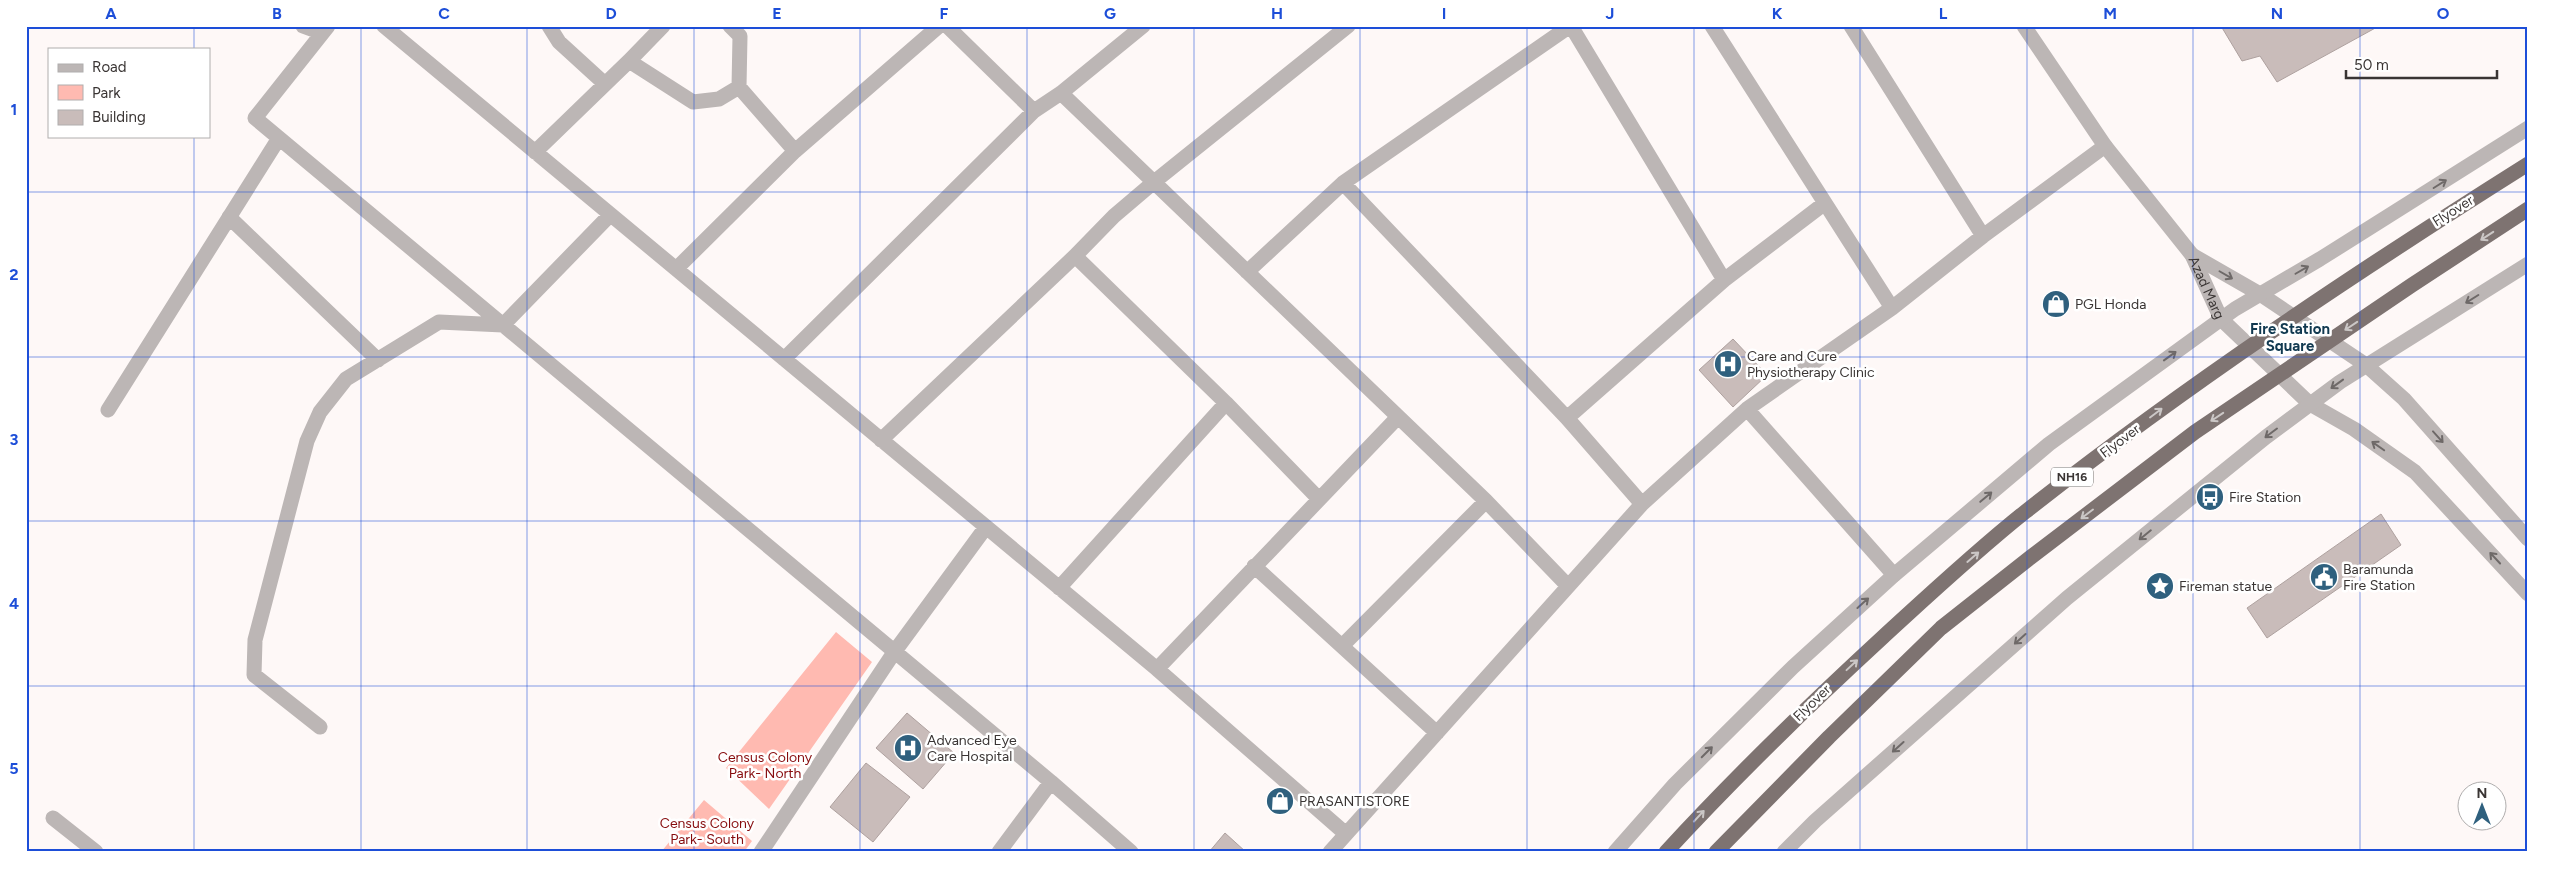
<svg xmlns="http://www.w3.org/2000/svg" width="2554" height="878" font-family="Figtree,sans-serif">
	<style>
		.green { fill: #ffbab1 }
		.building { fill: #c9bcba; stroke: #aea19f }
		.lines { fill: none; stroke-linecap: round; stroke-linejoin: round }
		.minor { stroke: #bcb6b5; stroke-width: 15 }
		.tertiary { stroke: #bcb6b5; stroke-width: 15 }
		.trunk { stroke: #7e7371; stroke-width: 15 }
		.oneway { stroke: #6e6968 }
		.oneway2 { stroke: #cbc7c6 }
		.grid { fill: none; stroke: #1d4ed8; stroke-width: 1; stroke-opacity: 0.55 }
		.labels { text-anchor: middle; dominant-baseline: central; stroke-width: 5; stroke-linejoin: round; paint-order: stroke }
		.shield { fill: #fff; stroke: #757271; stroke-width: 1 }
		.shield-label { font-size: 12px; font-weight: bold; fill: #3a3534 }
		.street-label { font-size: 14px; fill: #3a3534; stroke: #fff }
		.poi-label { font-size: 14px; fill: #3a3534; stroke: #fff; text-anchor: start }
		.park-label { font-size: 14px; fill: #870c0e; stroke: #fff }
		.neighbourhood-label { font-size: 15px; font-weight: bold; fill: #113950; stroke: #fff }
		.neatline { fill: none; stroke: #1d4ed8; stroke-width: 2 }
		.grid-label { font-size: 16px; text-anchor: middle; font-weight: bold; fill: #1d4ed8 }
	</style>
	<rect width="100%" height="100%" fill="#fef8f7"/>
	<path class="green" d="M836 632 872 662 769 809 726 768Z
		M704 800 752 841 744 852H661Z"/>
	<path class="building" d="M2221 26H2379L2277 82 2260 56 2242 61Z
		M1733 339 1767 375 1733 407 1699 370Z
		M2381 514 2401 545 2267 638 2247 608Z
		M907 713 954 753 923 789 876 748Z
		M866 763 910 797 873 842 830 807Z
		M1225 833 1246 852H1209Z"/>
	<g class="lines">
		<path class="minor" d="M303 26 322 33
			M328 26 255 118 1051 782 1131 852
			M384 26 1157 669 1346 834
			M549 26 559 42 605 84
			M730 26 740 36 739 87 795 151
			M947 26 1034 111
			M1712 26 1892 308
			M1851 26 1983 236
			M629 61 663 26
			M1061 93 1486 501 1568 586
			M535 152 629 61 693 102 719 99 739 87
			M1343 183 1567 418 1642 504
			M229 217 378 360
			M1075 256 1114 216 1154 182 1348 26
			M676 269 795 151 939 26
			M1247 272 1343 183 1570 26
			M1724 280 1825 203
			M784 359 1034 111 1061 93 1143 26
			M1747 409 1894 575
			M108 410 279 138
			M1567 418 1724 280 1571 26
			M881 440 1075 256 1226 403 1318 498
			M1254 566 1437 733
			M1059 588 1226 403
			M1342 646 1486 501
			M1157 669 1398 417
			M320 727 254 675 255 640 307 441 320 412 346 379 439 322 503 325 610 215
			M53 818 96 852
			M761 852 895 651 986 527
			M999 852 1051 782
			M1330 852 1642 504 1747 409 1892 308 1983 236 2105 146"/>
		<g class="tertiary">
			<path id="s1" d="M2024 26 2105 146 2192 255 2221 319 2310 404 2354 429 2415 472 2528 594"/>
			<path d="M2192 255 2260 294 2366 365 2404 399 2528 539"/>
			<path d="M1615 852 1675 784 1793 667 1894 575 2049 444 2235 309 2320 259 2528 128"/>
			<path d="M1784 852 1815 821 2067 598 2266 437 2340 382 2528 264"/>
		</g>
		<path class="trunk" d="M1666 852C1735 777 1808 706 1883 637 1930 594 1976 551 2025 512 2185 386 2355 273 2528 164
			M1716 852 1829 737 1941 628 2031 557 2195 432 2412 285 2528 209"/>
	</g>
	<defs><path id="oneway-shaft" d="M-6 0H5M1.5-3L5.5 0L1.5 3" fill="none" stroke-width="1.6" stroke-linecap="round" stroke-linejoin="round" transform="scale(1.25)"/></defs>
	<g class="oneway">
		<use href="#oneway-shaft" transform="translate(2440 184) rotate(-32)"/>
		<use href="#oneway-shaft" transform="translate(2302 270) rotate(-30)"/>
		<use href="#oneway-shaft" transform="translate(2226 275) rotate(30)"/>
		<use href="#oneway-shaft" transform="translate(2472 299) rotate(148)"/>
		<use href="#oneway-shaft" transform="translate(2170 356) rotate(-36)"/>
		<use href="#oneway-shaft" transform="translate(2337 384) rotate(144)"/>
		<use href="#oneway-shaft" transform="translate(2271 433) rotate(143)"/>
		<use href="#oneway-shaft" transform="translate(2438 437) rotate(48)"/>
		<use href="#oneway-shaft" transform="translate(2378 446) rotate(-145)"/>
		<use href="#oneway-shaft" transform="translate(1986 497) rotate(-40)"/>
		<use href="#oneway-shaft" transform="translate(2145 535) rotate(141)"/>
		<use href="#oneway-shaft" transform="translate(2495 558) rotate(-133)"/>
		<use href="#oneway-shaft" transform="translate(1863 603) rotate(-42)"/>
		<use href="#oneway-shaft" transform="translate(2020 639) rotate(138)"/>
		<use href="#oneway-shaft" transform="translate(1898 747) rotate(138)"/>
		<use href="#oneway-shaft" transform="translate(1707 752) rotate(-45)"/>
	</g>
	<g class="oneway2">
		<use href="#oneway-shaft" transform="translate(2487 236) rotate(147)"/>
		<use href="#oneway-shaft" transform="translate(2351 326) rotate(146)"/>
		<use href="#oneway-shaft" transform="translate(2156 413) rotate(-37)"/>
		<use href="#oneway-shaft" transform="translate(2217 417) rotate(146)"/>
		<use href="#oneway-shaft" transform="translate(2087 514) rotate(143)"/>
		<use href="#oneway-shaft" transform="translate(1973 557) rotate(-41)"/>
		<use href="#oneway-shaft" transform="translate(1852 665) rotate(-43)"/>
		<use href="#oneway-shaft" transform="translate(1699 816) rotate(-47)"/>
	</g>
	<path class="grid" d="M194 26V49M361 26V852M527 26V852M694 26V852M860 26V852M1027 26V852M1194 26V852M1360 26V852M1527 26V852M1694 26V852M1860 26V852M2027 26V852M2193 26V852M2360 26V852M194 136V852M26 192H2528M26 357H2528M26 521H2528M26 686H2528"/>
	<defs>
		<symbol id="shop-disc" viewBox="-11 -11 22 22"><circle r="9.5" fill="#2f607e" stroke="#fff"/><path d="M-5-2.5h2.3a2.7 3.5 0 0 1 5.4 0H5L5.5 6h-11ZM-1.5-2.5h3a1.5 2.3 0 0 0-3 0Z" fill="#fff"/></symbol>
		<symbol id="hospital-disc" viewBox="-11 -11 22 22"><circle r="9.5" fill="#2f607e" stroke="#fff"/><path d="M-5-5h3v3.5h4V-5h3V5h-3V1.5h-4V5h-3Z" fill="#fff"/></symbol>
		<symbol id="bus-disc" viewBox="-11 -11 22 22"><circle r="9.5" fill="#2f607e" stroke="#fff"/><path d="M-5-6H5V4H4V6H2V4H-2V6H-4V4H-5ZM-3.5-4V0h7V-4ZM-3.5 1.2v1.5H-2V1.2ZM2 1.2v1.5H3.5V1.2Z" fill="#fff"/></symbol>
		<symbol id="civic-disc" viewBox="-11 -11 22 22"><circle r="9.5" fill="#2f607e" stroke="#fff"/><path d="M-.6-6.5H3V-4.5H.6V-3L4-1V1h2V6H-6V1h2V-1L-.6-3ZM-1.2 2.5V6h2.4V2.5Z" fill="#fff"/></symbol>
		<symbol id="sight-disc" viewBox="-11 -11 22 22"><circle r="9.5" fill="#2f607e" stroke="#fff"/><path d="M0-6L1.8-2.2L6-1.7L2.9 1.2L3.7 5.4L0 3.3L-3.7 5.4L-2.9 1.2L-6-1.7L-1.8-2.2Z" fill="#fff"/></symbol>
	</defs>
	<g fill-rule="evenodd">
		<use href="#shop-disc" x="2040" y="288" width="32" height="32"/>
		<use href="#hospital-disc" x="1712" y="348" width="32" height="32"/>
		<use href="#bus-disc" x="2194" y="481" width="32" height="32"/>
		<use href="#civic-disc" x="2308" y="561" width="32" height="32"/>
		<use href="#sight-disc" x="2144" y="570" width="32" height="32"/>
		<use href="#hospital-disc" x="892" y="732" width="32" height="32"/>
		<use href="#shop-disc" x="1264" y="785" width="32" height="32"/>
	</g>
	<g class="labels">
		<rect class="shield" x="2051" y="467.5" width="42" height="19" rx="4"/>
		<g class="shield-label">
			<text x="2072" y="477">NH16</text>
		</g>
		<g class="street-label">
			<text transform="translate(2453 211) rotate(-32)">Flyover</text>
			<text stroke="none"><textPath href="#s1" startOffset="320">Azad Marg</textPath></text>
			<text transform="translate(2120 441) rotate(-37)">Flyover</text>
			<text transform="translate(1812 703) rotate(-44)">Flyover</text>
		</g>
		<g class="poi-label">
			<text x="2075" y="304">PGL Honda</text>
			<text x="1747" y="356">Care and Cure<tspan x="1747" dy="16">Physiotherapy Clinic</tspan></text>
			<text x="2229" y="497">Fire Station</text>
			<text x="2343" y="569">Baramunda<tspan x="2343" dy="16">Fire Station</tspan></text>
			<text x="2179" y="586">Fireman statue</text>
			<text x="927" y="740">Advanced Eye<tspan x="927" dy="16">Care Hospital</tspan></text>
			<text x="1299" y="801">PRASANTISTORE</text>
		</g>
		<g class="park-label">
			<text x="765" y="757">Census Colony<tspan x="765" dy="16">Park- North</tspan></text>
			<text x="707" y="823">Census Colony<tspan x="707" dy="16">Park- South</tspan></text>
		</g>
		<g class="neighbourhood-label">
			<text x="2290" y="329">Fire Station<tspan x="2290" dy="17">Square</tspan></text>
		</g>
	</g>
	<rect width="2554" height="878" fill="none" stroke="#ffffff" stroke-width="55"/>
	<rect x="48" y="48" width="162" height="90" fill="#ffffff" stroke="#b0aeae"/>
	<rect x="58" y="64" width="25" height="8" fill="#bcb6b5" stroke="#b0aeae"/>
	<text x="92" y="72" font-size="15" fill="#3a3534">Road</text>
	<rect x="58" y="85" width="25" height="15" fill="#ffbab1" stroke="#b0aeae"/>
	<text x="92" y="98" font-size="15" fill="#3a3534">Park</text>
	<rect x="58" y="110" width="25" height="15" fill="#c9bcba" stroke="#b0aeae"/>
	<text x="92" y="122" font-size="15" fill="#3a3534">Building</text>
	<g transform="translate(2482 806)"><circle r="24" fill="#ffffff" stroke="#b0aeae"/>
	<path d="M0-4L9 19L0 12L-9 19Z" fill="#2f607e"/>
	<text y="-8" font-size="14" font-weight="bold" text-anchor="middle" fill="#3a3534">N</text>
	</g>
	<path d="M2346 70v8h151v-8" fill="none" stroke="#3a3534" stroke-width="2.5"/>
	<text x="2354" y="70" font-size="15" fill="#3a3534" stroke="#ffffff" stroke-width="4" paint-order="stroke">50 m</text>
	<rect x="28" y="28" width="2498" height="822" class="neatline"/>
	<g class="grid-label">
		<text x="111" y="19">A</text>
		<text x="277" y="19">B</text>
		<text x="444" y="19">C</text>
		<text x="611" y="19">D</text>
		<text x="777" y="19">E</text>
		<text x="944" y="19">F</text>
		<text x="1110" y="19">G</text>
		<text x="1277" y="19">H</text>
		<text x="1444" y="19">I</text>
		<text x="1610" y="19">J</text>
		<text x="1777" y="19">K</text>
		<text x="1943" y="19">L</text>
		<text x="2110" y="19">M</text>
		<text x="2277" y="19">N</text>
		<text x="2443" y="19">O</text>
		<text x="14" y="115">1</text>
		<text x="14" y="280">2</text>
		<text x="14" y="445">3</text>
		<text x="14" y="609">4</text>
		<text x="14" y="774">5</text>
	</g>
</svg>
